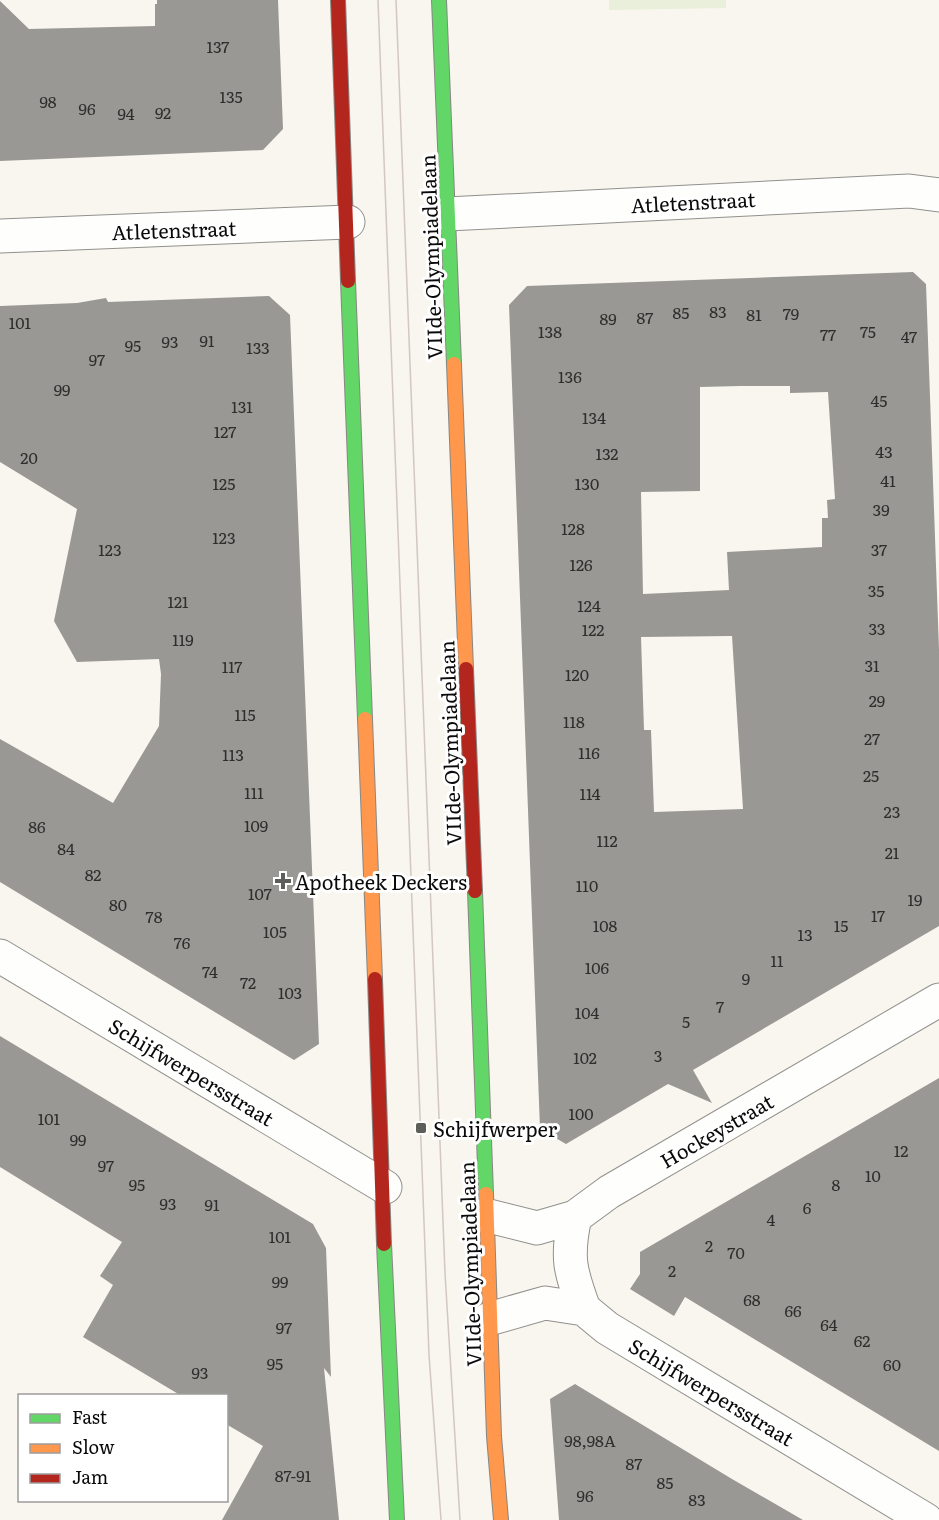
<svg xmlns="http://www.w3.org/2000/svg" width="939" height="1520" font-family="Literata,serif">
	<style>
		.pitch { fill: #e9efda }
		.building { fill: #9a9894; fill-rule: evenodd }
		.lines { fill: none; stroke-linecap: round; stroke-linejoin: round }
		.street-casing { stroke: #91908d; stroke-width: 35 }
		.fast-casing { stroke: #888783; stroke-width: 16 }
		.slow-casing { stroke: #888783; stroke-width: 16 }
		.jam-casing { stroke: #888783; stroke-width: 16 }
		.street { stroke: #fefefc; stroke-width: 33 }
		.fast { stroke: #63d668; stroke-width: 14 }
		.slow { stroke: #ff974d; stroke-width: 14 }
		.jam { stroke: #b3261e; stroke-width: 14 }
		.tram { stroke: #d3c6c4; stroke-width: 1.5 }
		.poi-dot { fill: #5d5d5a; stroke: #fff; stroke-width: 2 }
		.labels { text-anchor: middle; dominant-baseline: central; stroke-width: 6; stroke-linejoin: round; paint-order: stroke }
		.number-label { font-size: 16px; fill: #2e2e2c }
		.street-label { font-size: 20px; fill: #0a0a0a; stroke: #fff }
		.poi-label { font-size: 20px; fill: #0a0a0a; stroke: #fff; text-anchor: start }
	</style>
	<rect width="100%" height="100%" fill="#f8f6ee"/>
	<path class="pitch" d="M609 0H726V8L609 10Z"/>
	<path class="building" d="M157 0H278L283 129 263 150 0 161V1L29 29 155 26V4H157Z
		M913 272 926 284 939 650V926L693 1070 712 1103 668 1084 566 1144 540 1129 509 305 527 286ZM740 386H790V393L828 392 835 499 827 500 828 518H822V547L727 552 729 590 643 594 641 492 700 491V387ZM732 636 743 809 654 812 651 730H644L641 637Z
		M269 296 290 315 319 1044 294 1060 0 882V739L113 803 159 726 161 674 159 659 77 662 54 621 77 509 0 462V306L77 303 106 298 108 302Z
		M0 1036 313 1224 326 1248 331 1377 324 1368 339 1520H222L263 1446 226 1424V1395H180L83 1337 113 1285 100 1276 122 1242 0 1167Z
		M939 1078V1451L685 1297 674 1316 630 1289 640 1274V1252Z
		M575 1384 732 1479 803 1520H559L550 1399Z"/>
	<g class="lines">
		<defs>
			<path id="street" d="M447 214 909 191 939 195
				M0 236 348 222
				M0 956 385 1187
				M485 1215 537 1228 575 1217 609 1192 939 1000
				M575 1217C566 1257 570 1271 584 1309
				M489 1319 545 1303 584 1309 607 1328 926 1520"/>
			<path id="fast" d="M439 0 454 364
				M348 281 365 719
				M475 891 486 1194
				M384 1244 397 1520"/>
			<path id="slow" d="M454 364 466 669
				M365 719 375 979
				M486 1194 494 1436 501 1520"/>
			<path id="jam" d="M338 0 348 281
				M466 669 475 891
				M375 979 384 1244"/>
		</defs>
		<use href="#street" class="street-casing"/>
		<use href="#fast" class="fast-casing"/>
		<use href="#slow" class="slow-casing"/>
		<use href="#jam" class="jam-casing"/>
		<use href="#street" class="street"/>
		<use href="#fast" class="fast"/>
		<use href="#slow" class="slow"/>
		<use href="#jam" class="jam"/>
		<path class="tram" d="M378 0 429 1355 441 1520
			M396 0 445 1273 460 1520"/>
	</g>
	<g class="poi-dot">
		<path d="M280 872h6v6h6v6h-6v6h-6v-6h-6v-6h6z"/>
		<rect x="415" y="1122" width="12" height="12" rx="3"/>
	</g>
	<g class="labels">
		<g class="number-label">
			<text x="218" y="46">137</text>
			<text x="231" y="96">135</text>
			<text x="48" y="101">98</text>
			<text x="87" y="108">96</text>
			<text x="163" y="112">92</text>
			<text x="126" y="113">94</text>
			<text x="718" y="311">83</text>
			<text x="681" y="312">85</text>
			<text x="791" y="313">79</text>
			<text x="754" y="314">81</text>
			<text x="645" y="317">87</text>
			<text x="608" y="318">89</text>
			<text x="20" y="322">101</text>
			<text x="550" y="331">138</text>
			<text x="868" y="331">75</text>
			<text x="828" y="334">77</text>
			<text x="909" y="336">47</text>
			<text x="207" y="340">91</text>
			<text x="170" y="341">93</text>
			<text x="133" y="345">95</text>
			<text x="258" y="347">133</text>
			<text x="97" y="359">97</text>
			<text x="570" y="376">136</text>
			<text x="62" y="389">99</text>
			<text x="879" y="400">45</text>
			<text x="242" y="406">131</text>
			<text x="594" y="417">134</text>
			<text x="225" y="431">127</text>
			<text x="884" y="451">43</text>
			<text x="607" y="453">132</text>
			<text x="29" y="457">20</text>
			<text x="888" y="480">41</text>
			<text x="224" y="483">125</text>
			<text x="587" y="483">130</text>
			<text x="881" y="509">39</text>
			<text x="573" y="528">128</text>
			<text x="224" y="537">123</text>
			<text x="110" y="549">123</text>
			<text x="879" y="549">37</text>
			<text x="581" y="564">126</text>
			<text x="876" y="590">35</text>
			<text x="178" y="601">121</text>
			<text x="589" y="605">124</text>
			<text x="877" y="628">33</text>
			<text x="593" y="629">122</text>
			<text x="183" y="639">119</text>
			<text x="872" y="665">31</text>
			<text x="232" y="666">117</text>
			<text x="577" y="674">120</text>
			<text x="877" y="700">29</text>
			<text x="245" y="714">115</text>
			<text x="574" y="721">118</text>
			<text x="872" y="738">27</text>
			<text x="589" y="752">116</text>
			<text x="233" y="754">113</text>
			<text x="871" y="775">25</text>
			<text x="254" y="792">111</text>
			<text x="590" y="793">114</text>
			<text x="892" y="811">23</text>
			<text x="256" y="825">109</text>
			<text x="37" y="826">86</text>
			<text x="607" y="840">112</text>
			<text x="66" y="848">84</text>
			<text x="892" y="852">21</text>
			<text x="93" y="874">82</text>
			<text x="587" y="885">110</text>
			<text x="260" y="893">107</text>
			<text x="915" y="899">19</text>
			<text x="118" y="904">80</text>
			<text x="878" y="915">17</text>
			<text x="154" y="916">78</text>
			<text x="605" y="925">108</text>
			<text x="841" y="925">15</text>
			<text x="275" y="931">105</text>
			<text x="805" y="934">13</text>
			<text x="182" y="942">76</text>
			<text x="777" y="960">11</text>
			<text x="597" y="967">106</text>
			<text x="210" y="971">74</text>
			<text x="746" y="978">9</text>
			<text x="248" y="982">72</text>
			<text x="290" y="992">103</text>
			<text x="720" y="1006">7</text>
			<text x="587" y="1012">104</text>
			<text x="686" y="1021">5</text>
			<text x="658" y="1055">3</text>
			<text x="585" y="1057">102</text>
			<text x="581" y="1113">100</text>
			<text x="49" y="1118">101</text>
			<text x="78" y="1139">99</text>
			<text x="901" y="1150">12</text>
			<text x="106" y="1165">97</text>
			<text x="873" y="1175">10</text>
			<text x="137" y="1184">95</text>
			<text x="836" y="1184">8</text>
			<text x="168" y="1203">93</text>
			<text x="212" y="1204">91</text>
			<text x="807" y="1207">6</text>
			<text x="771" y="1219">4</text>
			<text x="280" y="1236">101</text>
			<text x="709" y="1245">2</text>
			<text x="736" y="1252">70</text>
			<text x="672" y="1270">2</text>
			<text x="280" y="1281">99</text>
			<text x="752" y="1299">68</text>
			<text x="793" y="1310">66</text>
			<text x="829" y="1324">64</text>
			<text x="284" y="1327">97</text>
			<text x="862" y="1340">62</text>
			<text x="275" y="1363">95</text>
			<text x="892" y="1364">60</text>
			<text x="200" y="1372">93</text>
			<text x="590" y="1440">98,98A</text>
			<text x="634" y="1463">87</text>
			<text x="293" y="1475">87-91</text>
			<text x="665" y="1482">85</text>
			<text x="585" y="1495">96</text>
			<text x="697" y="1499">83</text>
		</g>
		<g class="street-label">
			<text transform="translate(693 201) rotate(-3)">Atletenstraat</text>
			<text transform="translate(174 229) rotate(-2)">Atletenstraat</text>
			<text transform="translate(430 257) rotate(-92)">VIIde-Olympiadelaan</text>
			<text transform="translate(449 743) rotate(-92)">VIIde-Olympiadelaan</text>
			<text transform="translate(192 1071) rotate(31)">Schijfwerpersstraat</text>
			<text transform="translate(716 1130) rotate(-30)">Hockeystraat</text>
			<text transform="translate(469 1264) rotate(-92)">VIIde-Olympiadelaan</text>
			<text transform="translate(712 1391) rotate(31)">Schijfwerpersstraat</text>
		</g>
		<g class="poi-label">
			<text x="295" y="881">Apotheek Deckers</text>
			<text x="433" y="1128">Schijfwerper</text>
		</g>
	</g>
	<rect x="18" y="1394" width="210" height="108" fill="#ffffff" stroke="#9d9d9d" stroke-width="1.5"/>
	<rect x="30" y="1414" width="30" height="9" fill="#63d668" stroke="#9d9d9d" stroke-width="1.5"/>
	<text x="72" y="1424" font-size="18" fill="#0a0a0a">Fast</text>
	<rect x="30" y="1444" width="30" height="9" fill="#ff974d" stroke="#9d9d9d" stroke-width="1.5"/>
	<text x="72" y="1454" font-size="18" fill="#0a0a0a">Slow</text>
	<rect x="30" y="1474" width="30" height="9" fill="#b3261e" stroke="#9d9d9d" stroke-width="1.5"/>
	<text x="72" y="1484" font-size="18" fill="#0a0a0a">Jam</text>
</svg>
